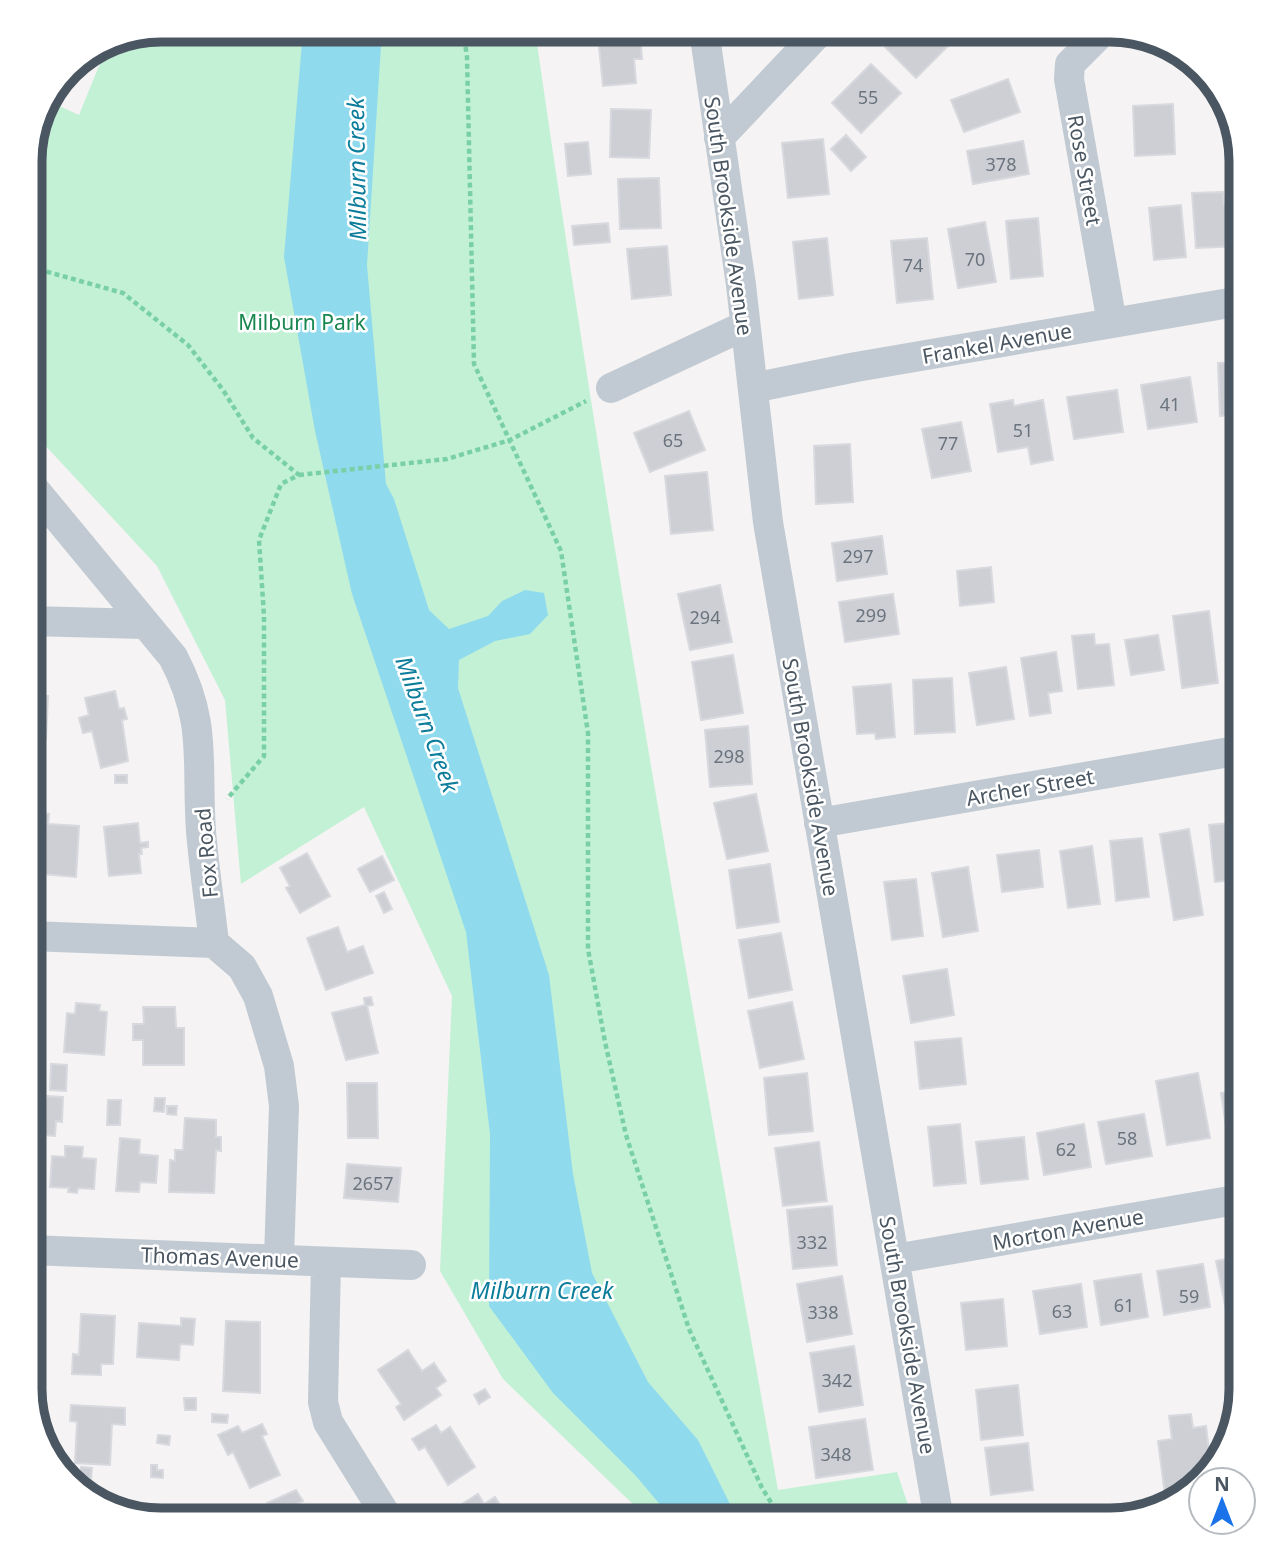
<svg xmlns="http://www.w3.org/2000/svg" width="1271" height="1550" font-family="'Noto Sans',sans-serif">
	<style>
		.green { fill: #c3f1d5 }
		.water { fill: #90daee }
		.building { fill: #cdcfd5; stroke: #d7d9de; stroke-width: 2 }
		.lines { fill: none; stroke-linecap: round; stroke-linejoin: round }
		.path { stroke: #7ad0a6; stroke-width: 4.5; stroke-dasharray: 5 3.5; stroke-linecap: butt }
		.minor { stroke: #c1cad2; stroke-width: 30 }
		.labels { text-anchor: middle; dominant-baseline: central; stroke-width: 5; stroke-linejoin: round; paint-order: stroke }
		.number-label { font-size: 18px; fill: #6b747e }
		.street-label { font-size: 21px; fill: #4a5661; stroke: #fff }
		.park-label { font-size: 21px; fill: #17864f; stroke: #fff }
		.water-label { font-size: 23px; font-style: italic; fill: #0c7c9b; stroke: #fff }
		.rim { fill: none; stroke: #4a5661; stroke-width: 9 }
	</style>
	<rect width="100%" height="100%" fill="#f5f3f3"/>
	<path class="green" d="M161 30H535C605 518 691 1004 778 1490L897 1472 913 1520H644L640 1511 503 1379 440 1271 452 996 364 807 241 884 225 700 157 566 30 429V152L43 102 46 100 79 115 105 51Z"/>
	<path class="water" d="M303 30H382L367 265 386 484 394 499 429 610 449 629 488 616 502 601 525 590 544 593 548 615 530 634 495 641 459 660 458 688 549 975 573 1174 592 1273 648 1382 698 1440 738 1520H673L636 1476 553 1393 489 1306 490 1134 466 932 352 594 315 431 284 257Z"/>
	<path class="building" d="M902 30H943L954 40 916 78 885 47Z
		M640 33 642 59H634L636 83 603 86 598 37Z
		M871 64 901 93 861 133 832 103Z
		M1008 79 1020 112 964 132 951 100Z
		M1173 104 1175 154 1135 156 1133 106Z
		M611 109 651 110 649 158 610 157Z
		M846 135 866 157 851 171 831 149Z
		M823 139 829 194 788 198 782 143Z
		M1023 141 1029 174 973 184 967 151Z
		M588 142 591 174 568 176 565 144Z
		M659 178 661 228 620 229 618 179Z
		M1223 192 1224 205 1241 204V246L1196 248 1192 193Z
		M1181 205 1186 257 1154 260 1149 208Z
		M1038 218 1043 276 1011 279 1006 221Z
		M985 222 996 282 958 288 948 229Z
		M608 223 610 242 574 245 572 226Z
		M827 238 833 295 799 299 793 242Z
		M927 238 933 299 897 303 891 241Z
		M667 246 671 295 632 299 627 249Z
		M1241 362V415L1220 416 1218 363Z
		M1190 377 1197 422 1148 429 1141 385Z
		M1117 390 1123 432 1074 439 1067 397Z
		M1013 400 1014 406 1043 400 1053 460 1031 464 1028 447 998 452 990 404Z
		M689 411 705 450 650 472 634 433Z
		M961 422 971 471 932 478 922 429Z
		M850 444 853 502 816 504 814 446Z
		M707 472 713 530 671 534 665 476Z
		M882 536 887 574 837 581 832 543Z
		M991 567 994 602 960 606 957 571Z
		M720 585 732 642 690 650 678 594Z
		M893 594 899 634 845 642 839 602Z
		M1209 611 1218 683 1182 688 1173 616Z
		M1241 620V671L1235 672 1226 622Z
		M1094 634 1095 645 1109 644 1114 685 1078 689 1072 636Z
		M1158 635 1164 670 1131 675 1125 640Z
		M1056 652 1062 691 1048 693 1051 713 1030 716 1021 658Z
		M733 655 743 713 701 720 692 662Z
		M1006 667 1014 719 977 725 969 673Z
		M952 678 955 732 915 734 913 680Z
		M891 684 895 737 876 739 875 733 857 734 853 687Z
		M30 690 42 691V696H48L46 739 30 738Z
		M115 691 119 709 124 708 127 719 122 720 128 761 101 768 92 731 83 733 79 718 89 715 85 698Z
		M748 726 752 784 710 787 705 730Z
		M115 775H127V783H115Z
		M756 794 768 851 727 859 714 803Z
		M33 813 49 814 48 824 79 826 76 877 43 874 45 839 31 838Z
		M1240 822 1241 879 1215 882 1209 825Z
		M138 823 140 843 148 842V847L141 848 142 854H139L141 873 109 876 104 827Z
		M1189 829 1203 915 1174 920 1160 834Z
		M1142 838 1149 897 1116 901 1110 841Z
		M1092 846 1100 904 1068 908 1060 851Z
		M1039 850 1043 887 1002 892 997 855Z
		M307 853 330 896 300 913 286 888 290 886 280 868Z
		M382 856 394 880 370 892 358 869Z
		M770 864 779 922 737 928 729 870Z
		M968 867 978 931 943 937 932 873Z
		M916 879 923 936 892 940 884 882Z
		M384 892 392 909 384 913 376 896Z
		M338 927 347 952 363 946 373 973 326 990 307 938Z
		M781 933 792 990 749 998 739 940Z
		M947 969 954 1015 911 1023 903 976Z
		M371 997 373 1005 367 1006 378 1053 346 1060 332 1013 365 1005 364 998Z
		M792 1002 804 1059 760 1068 748 1011Z
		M76 1003 100 1005 99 1011 107 1012 104 1055 64 1052 67 1013 75 1014Z
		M30 1006 45 1007 43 1044 30 1043Z
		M143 1007H175L176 1028H184V1065H143V1040H133V1024H144Z
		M961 1038 966 1084 920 1089 915 1042Z
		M51 1064 67 1065 66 1091 50 1090Z
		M807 1073 813 1131 769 1135 764 1078Z
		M1198 1073 1210 1138 1167 1145 1156 1081Z
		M347 1083H377L378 1138H348Z
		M1241 1090V1131L1227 1133 1221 1093Z
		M46 1096 63 1097 62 1122 56 1121 55 1136 44 1135Z
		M155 1098H165L164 1112 154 1111Z
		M108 1100H121L120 1125H107Z
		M167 1106H177L176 1115 167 1114Z
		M1144 1114 1152 1156 1106 1164 1098 1122Z
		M185 1118 216 1120V1137H221V1151L216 1150 214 1193 169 1192 170 1160 175 1161V1150H183Z
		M960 1124 966 1183 934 1186 928 1127Z
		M1084 1124 1091 1167 1044 1175 1037 1133Z
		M1024 1137 1028 1179 981 1184 976 1142Z
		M120 1138 140 1140 139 1154 158 1156 156 1183 140 1182 139 1192 116 1191Z
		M819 1142 827 1201 783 1206 775 1148Z
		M65 1146 83 1147 82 1158 96 1159 94 1189 78 1188 77 1193 68 1192 69 1188 50 1187 52 1156 65 1157Z
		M30 1151H33L31 1181H30Z
		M347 1164 401 1168 398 1202 344 1198Z
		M832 1206 837 1265 793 1269 787 1210Z
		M1241 1256V1306L1226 1310 1216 1261Z
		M1203 1264 1210 1307 1164 1315 1157 1271Z
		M1141 1274 1148 1317 1101 1325 1094 1281Z
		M842 1276 852 1334 807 1342 797 1284Z
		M1081 1284 1087 1327 1040 1334 1033 1291Z
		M1003 1299 1007 1346 966 1350 961 1303Z
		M81 1314 115 1316 113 1364H101V1375L72 1374 73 1354 79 1355Z
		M181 1318 195 1319 193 1345 180 1344 179 1360 137 1357 139 1323 181 1326Z
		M226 1321 260 1322V1393L223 1391Z
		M854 1346 863 1405 819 1412 810 1353Z
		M408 1350 422 1371 434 1363 446 1381 436 1388 441 1395 404 1420 396 1407 401 1404 378 1370Z
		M1018 1385 1023 1435 981 1440 976 1390Z
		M485 1389 490 1397 479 1404 474 1395Z
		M184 1398H196V1410H185Z
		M71 1405 125 1408V1425L112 1424 110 1465 75 1463 77 1422 70 1421Z
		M212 1414 228 1415 227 1423 212 1422Z
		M1191 1414 1193 1428 1206 1426 1211 1468 1183 1498 1166 1503 1158 1441 1172 1439 1169 1416Z
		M865 1419 873 1470 816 1478 809 1427Z
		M262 1424 267 1434 262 1436 280 1475 250 1488 233 1452 228 1455 218 1435 238 1426 242 1433Z
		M436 1425 441 1433 450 1427 475 1467 448 1485 425 1447 419 1450 412 1439Z
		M158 1435 170 1436 169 1445 157 1443Z
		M1028 1443 1033 1490 991 1495 985 1448Z
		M151 1465H157V1470H163V1478L151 1477Z
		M81 1467 92 1468 91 1479 80 1478Z
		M95 1489 100 1502 111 1497 115 1508 96 1503 84 1492Z
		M296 1490 303 1501 298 1503 308 1520H253L250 1516 268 1505 267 1503Z
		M478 1494 484 1504 495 1497 509 1520H469L467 1516 461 1520 454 1509Z
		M1041 1510 1042 1520H998L997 1513Z"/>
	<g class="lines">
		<path class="path" d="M463 30 467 57 474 364 561 551 588 733V949L605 1042 626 1135 689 1329 762 1488 782 1520
			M30 267 123 293 188 345 223 390 253 438 299 475 281 484 259 540 264 616V756L227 799
			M299 475 447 459 510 440 586 401"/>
		<path class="minor" d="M704 30 741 285 768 522 939 1520
			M1104 30 1070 64 1069 79 1112 323
			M719 138 821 30
			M611 388 744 326
			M753 388 856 367 1241 301
			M30 484 173 657C208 723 196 762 201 831 204 868 210 906 214 943L242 967 258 996 279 1066 284 1106 279 1258
			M30 621 144 624
			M819 823 1241 750
			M30 936 214 943
			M30 1250 411 1265
			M895 1259 1241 1199
			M326 1262 323 1402 328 1422 389 1520"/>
	</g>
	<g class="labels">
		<g class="number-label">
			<text x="868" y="97">55</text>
			<text x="1001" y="164">378</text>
			<text x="975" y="259">70</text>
			<text x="913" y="265">74</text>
			<text x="1170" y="404">41</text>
			<text x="1023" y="430">51</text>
			<text x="673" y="440">65</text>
			<text x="948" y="443">77</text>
			<text x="858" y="556">297</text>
			<text x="871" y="615">299</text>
			<text x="705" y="617">294</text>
			<text x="729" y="756">298</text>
			<text x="1127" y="1138">58</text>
			<text x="1066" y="1149">62</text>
			<text x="373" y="1183">2657</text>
			<text x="812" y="1242">332</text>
			<text x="1189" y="1296">59</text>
			<text x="1124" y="1305">61</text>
			<text x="1062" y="1311">63</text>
			<text x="823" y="1312">338</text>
			<text x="837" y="1380">342</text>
			<text x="836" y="1454">348</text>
		</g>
		<g class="street-label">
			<text transform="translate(1085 170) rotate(80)">Rose Street</text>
			<text transform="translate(729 216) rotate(82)">South Brookside Avenue</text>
			<text transform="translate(997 343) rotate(-10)">Frankel Avenue</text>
			<text transform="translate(811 777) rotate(80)">South Brookside Avenue</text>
			<text transform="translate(1030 787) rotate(-10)">Archer Street</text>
			<text transform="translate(206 853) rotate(-95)">Fox Road</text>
			<text transform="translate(1068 1229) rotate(-10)">Morton Avenue</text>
			<text transform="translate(220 1257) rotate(2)">Thomas Avenue</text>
			<text transform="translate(908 1335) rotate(80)">South Brookside Avenue</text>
		</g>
		<g class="park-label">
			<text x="302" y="322">Milburn Park</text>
		</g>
		<g class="water-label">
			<text transform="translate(356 169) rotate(-91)">Milburn Creek</text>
			<text transform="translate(428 724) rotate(70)">Milburn Creek</text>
			<text x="542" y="1290">Milburn Creek</text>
		</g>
	</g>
	<path d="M0 0H1271V1550H0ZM161 42H1110A119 119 0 0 1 1229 161V1389A119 119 0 0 1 1110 1508H161A119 119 0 0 1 42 1389V161A119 119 0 0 1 161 42Z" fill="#fff" fill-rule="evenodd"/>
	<path class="rim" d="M161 42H1110A119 119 0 0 1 1229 161V1389A119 119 0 0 1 1110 1508H161A119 119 0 0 1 42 1389V161A119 119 0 0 1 161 42Z"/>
	<g transform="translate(1222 1501)"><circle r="33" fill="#ffffff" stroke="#b7bbc0" stroke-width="2"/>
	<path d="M0-5L12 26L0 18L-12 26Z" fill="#1a73e8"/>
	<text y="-10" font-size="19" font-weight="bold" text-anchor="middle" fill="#4a5661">N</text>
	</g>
</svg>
